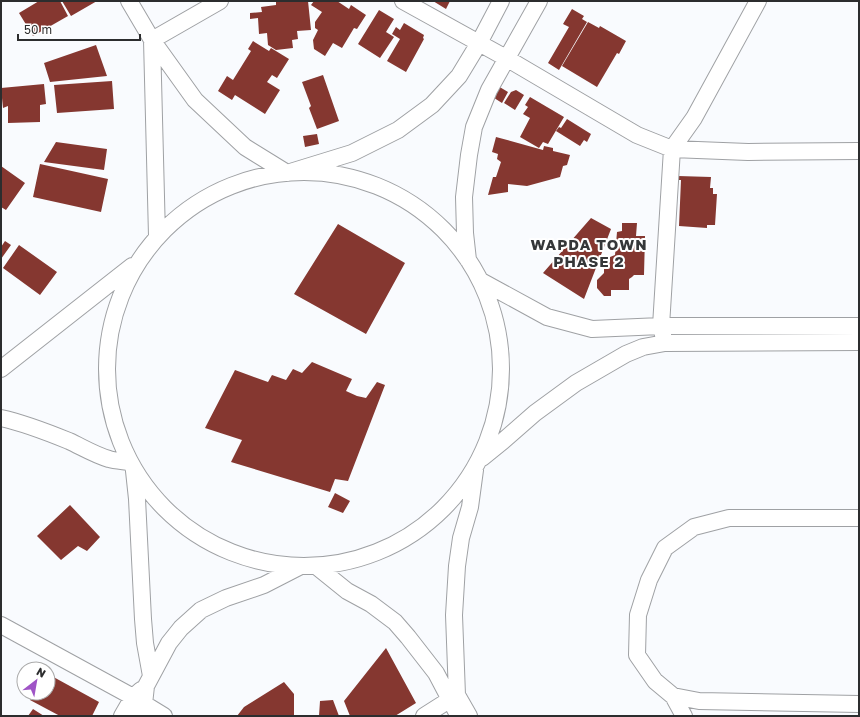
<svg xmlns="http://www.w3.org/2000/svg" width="860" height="717" font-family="'Golos Text',sans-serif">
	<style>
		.building { fill: #853730 }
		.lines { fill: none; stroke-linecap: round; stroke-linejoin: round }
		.street-casing { stroke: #9fa1a4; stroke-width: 18 }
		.street { stroke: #fff; stroke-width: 16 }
		.labels { text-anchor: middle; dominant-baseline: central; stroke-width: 4; stroke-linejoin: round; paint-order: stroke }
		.district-label { font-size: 15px; font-weight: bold; letter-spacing: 1px; fill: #353739; stroke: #fff }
	</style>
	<rect width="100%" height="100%" fill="#f9fbfe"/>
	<path class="building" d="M39 1H60L68 16 33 36 19 13Z
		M62 1H97L71 16Z
		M276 1H308L311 30 297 31 298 39 292 40 293 48 276 50 268 45 267 33 259 34 258 18 250 19V13L262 12 261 7 276 5Z
		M314 1H337L349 9 351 5 366 15 357 29 354 28 342 48 333 43 325 56 314 49 313 40 318 30 315 28V22L322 12 311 5Z
		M433 1H450L446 9Z
		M572 9 584 16 582 19 587 22 559 70 548 63 569 27 563 24Z
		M379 10 394 19 386 32 394 37 380 58 358 44Z
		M588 22 599 28 600 26 626 41 619 54 617 53 597 87 562 66Z
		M404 23 424 35 423 38 424 39 406 72 387 61 400 39 392 34 396 27 400 30Z
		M253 41 269 51 271 48 289 59 277 78 272 75 267 82 280 90 265 114 235 95 232 100 218 91 227 76 233 80 251 51 248 49Z
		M96 45 107 76 50 82 44 63Z
		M323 75 339 121 317 129 309 108 311 106 302 82Z
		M112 81 114 109 57 113 54 85Z
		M44 84 46 104 40 105V122L8 123V106L3 108 1 88Z
		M498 86 508 92 502 103 491 96Z
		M516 90 524 95 515 110 504 103 511 92Z
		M530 97 564 117 548 144 543 142 539 148 520 137 530 118 523 114 528 107 525 105Z
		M567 119 591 134 587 142 584 140 580 146 556 131 559 127 561 128Z
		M317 134 319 144 305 147 303 136Z
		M496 137 543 150 544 146 553 148V151L570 155 567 165 563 166 560 177 527 186 508 184V192L488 195 493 177H496L501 162 497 159 498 154 492 152Z
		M56 142 107 149 104 170 44 162Z
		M40 164 108 179 101 212 33 197Z
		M1 166 25 183 6 210 1 207Z
		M678 176 711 177 710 188H713V194H717L715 225H707V228L679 226 681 180H678Z
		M591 218 611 229 584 299 543 273Z
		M622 223H637L636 236H645L644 275H634L632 277 629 279V290H611V296H604L597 288V280L604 273V268L610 262V257L615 255 617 232 622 231Z
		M338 224 405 263 366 334 294 294Z
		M5 241 11 245 1 259V247Z
		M19 245 57 272 40 295 3 268Z
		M312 362 352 379 346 391 357 396 366 398 377 382 385 385 348 481 335 479 330 492 231 462 242 440 205 428 235 370 268 382 272 375 286 380 293 369 302 373Z
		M335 493 350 501 343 513 328 507Z
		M70 505 100 537 87 551 78 546 61 560 37 536Z
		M386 648 416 703 395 716H350L344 701Z
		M48 674 99 702 92 716H60L30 700 34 693H48Z
		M284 682 294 694V716H237L244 707Z
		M333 700 339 716H319L320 701Z
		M33 709 44 716H28Z"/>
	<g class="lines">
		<defs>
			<path id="street" d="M129 1 152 40 157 236
				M220 1 152 40 195 100 245 147 287 173 352 153 398 130 432 105 459 76 479 43 501 1
				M403 1 506 58 637 135 672 149 748 152 859 151
				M107 369a197 197 0 1 1 394 0a197 197 0 1 1-394 0Z
				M468 260 465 233 464 197 469 155 474 127 489 90 539 1
				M481 281 547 317 592 329 661 326H859
				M663 335 661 326 672 149 694 118 758 1
				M1 369 132 266
				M1 418C24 423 47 432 69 441 82 447 95 455 109 459 115 461 123 461 130 462
				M482 458 503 441 535 413 576 383 626 354 643 347 665 343 859 342
				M134 471 137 499 143 619 145 643 151 676
				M316 566 347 591 371 604 395 622 408 637 436 673 456 711
				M1 625 133 697 164 716
				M673 696 699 701 859 704
				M122 716 133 697 141 690
				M137 716 144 704 146 686 169 643 181 628 201 610 226 598 264 585 301 566
				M424 716 457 695
				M469 716 457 695 454 615 457 566 461 538 470 507 475 470
				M684 716 673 696 655 681 637 655 638 615 649 580 665 548 694 527 729 518H859"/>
		</defs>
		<use href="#street" class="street-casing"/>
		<use href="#street" class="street"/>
	</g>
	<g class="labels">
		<g class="district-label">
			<text x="589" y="244">WAPDA TOWN<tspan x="589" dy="17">PHASE 2</tspan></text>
		</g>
	</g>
	<rect width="860" height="717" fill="none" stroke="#2c2d2e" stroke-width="4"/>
	<g transform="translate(36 681) rotate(31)"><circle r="19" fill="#ffffff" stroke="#ababab"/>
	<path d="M0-3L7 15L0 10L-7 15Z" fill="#9f54c6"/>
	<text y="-6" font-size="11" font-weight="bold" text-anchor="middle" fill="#2c2d2e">N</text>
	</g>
	<path d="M18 34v6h122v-6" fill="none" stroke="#2c2d2e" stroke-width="2"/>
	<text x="24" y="34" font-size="12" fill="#2c2d2e" stroke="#ffffff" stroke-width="3" paint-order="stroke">50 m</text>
</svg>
